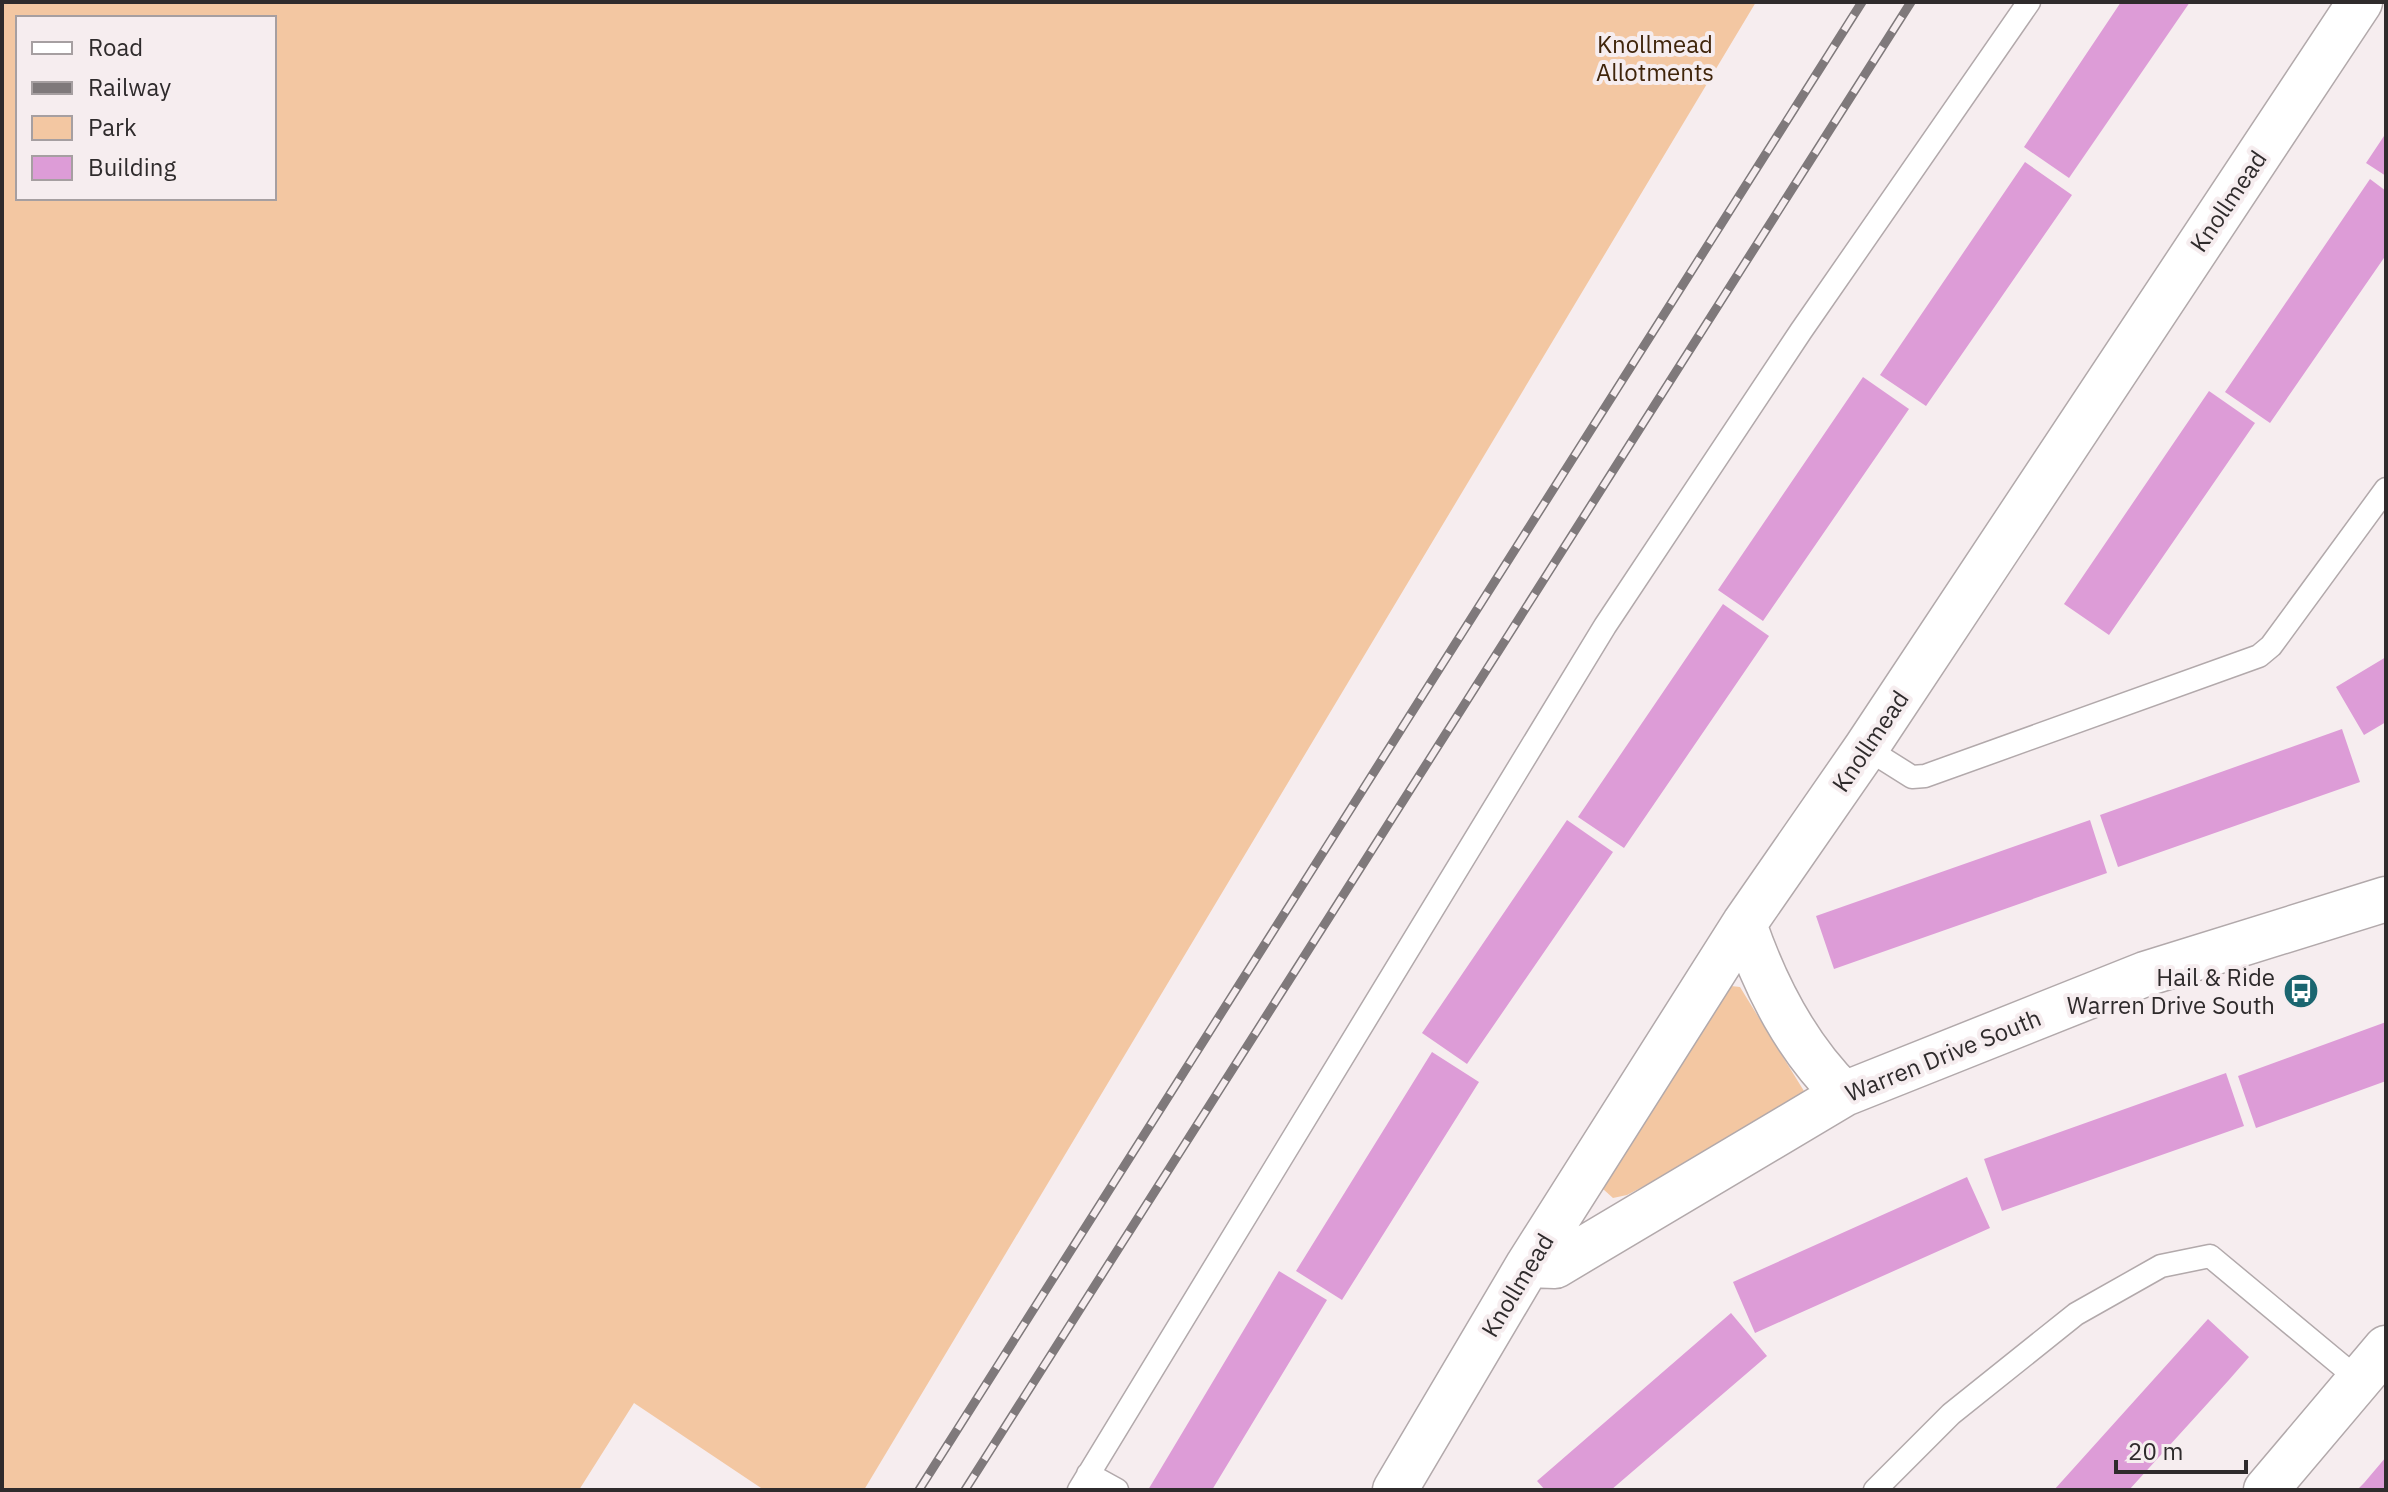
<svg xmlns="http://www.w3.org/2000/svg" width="2388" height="1492" font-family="'IBM Plex Sans',sans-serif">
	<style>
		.green { fill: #f3c7a2; fill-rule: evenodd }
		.building { fill: #dd9cd7 }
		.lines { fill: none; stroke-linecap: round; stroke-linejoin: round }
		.lane-casing { stroke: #b2a9ab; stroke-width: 25 }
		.street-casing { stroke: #b2a9ab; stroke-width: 47 }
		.lane { stroke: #fff; stroke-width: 22 }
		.street { stroke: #fff; stroke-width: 44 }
		.rail-casing { stroke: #7f797b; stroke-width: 9 }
		.rail { stroke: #f6edef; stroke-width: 6; stroke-dasharray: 18; stroke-linecap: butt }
		.labels { text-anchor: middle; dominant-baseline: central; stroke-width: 8; stroke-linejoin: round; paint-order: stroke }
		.park-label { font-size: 24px; fill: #40250b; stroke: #f6edef }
		.street-label { font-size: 24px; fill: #2f2b2c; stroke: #f6edef }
		.poi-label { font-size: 24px; fill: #2f2b2c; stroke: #f6edef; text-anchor: end }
	</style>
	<rect width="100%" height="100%" fill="#f6edef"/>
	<path class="green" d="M2 2H1756L864 1490H764L634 1403 579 1490H2ZM18 18H274V198H18Z
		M1731 986 1740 987 1807 1096 1805 1102 1627 1195 1613 1198 1603 1189 1602 1180 1726 989Z"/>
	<path class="building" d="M2121 2H2190L2069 178 2024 147Z
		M2386 133V176L2366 163Z
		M2025 162 2072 195 1926 406 1880 375Z
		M2370 179 2386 191V255L2270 423 2225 392Z
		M1863 377 1909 409 1763 621 1718 590Z
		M2209 391 2255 423 2109 635 2064 604Z
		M1723 604 1769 636 1624 848 1578 817Z
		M2386 657V722L2364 735 2336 687Z
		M2342 729 2360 782 2118 867 2100 815Z
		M1567 820 1613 852 1467 1064 1422 1033Z
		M2090 820 2107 873 1834 969 1816 916Z
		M2386 1022V1081L2256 1128 2238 1076Z
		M1432 1052 1479 1082 1342 1300 1296 1271Z
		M2226 1073 2244 1126 2002 1211 1984 1159Z
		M1967 1177 1990 1228 1755 1333 1733 1282Z
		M1279 1271 1327 1300 1212 1490H1148Z
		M1731 1313 1767 1356 1611 1490H1545L1537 1481Z
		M2208 1319 2249 1357 2228 1381 2129 1490H2054Z
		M2386 1457V1490H2357L2364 1483Z"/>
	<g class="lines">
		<defs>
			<path id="lane" d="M1866 748 1912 777 1925 776 2259 656 2271 646 2386 489
				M1088 1474 1117 1490
				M1079 1490 1605 626 1801 331 2029 2
				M1875 1490 1951 1414 2076 1314 2161 1266 2210 1256 2359 1380"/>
			<path id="street" d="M1744 924C1766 988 1796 1047 1844 1094
				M1528 1265 1555 1266 1844 1094 2145 974 2386 899
				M1395 1490 1528 1265 1744 924 1866 748 2360 2
				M2266 1490 2386 1348"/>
		</defs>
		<use href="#lane" class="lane-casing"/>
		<use href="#street" class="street-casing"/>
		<use href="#lane" class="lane"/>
		<use href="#street" class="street"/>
		<defs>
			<path id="rail" d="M919 1490 1862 2
				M965 1490 1911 2"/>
		</defs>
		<use href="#rail" class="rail-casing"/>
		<use href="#rail" class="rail"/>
	</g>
	<defs>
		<symbol id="bus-disc" viewBox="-11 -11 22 22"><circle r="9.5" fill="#1b6670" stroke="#f6edef"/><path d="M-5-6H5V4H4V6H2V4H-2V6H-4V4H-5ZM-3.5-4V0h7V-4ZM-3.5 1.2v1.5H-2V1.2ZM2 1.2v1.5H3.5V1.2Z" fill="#fff"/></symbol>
	</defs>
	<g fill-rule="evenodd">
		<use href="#bus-disc" x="2281" y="971" width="40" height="40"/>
	</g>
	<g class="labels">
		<g class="park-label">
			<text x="1655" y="44">Knollmead<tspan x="1655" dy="28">Allotments</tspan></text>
		</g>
		<g class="street-label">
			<text transform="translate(2228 201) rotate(-56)">Knollmead</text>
			<text transform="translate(1870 741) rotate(-56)">Knollmead</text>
			<text transform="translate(1943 1055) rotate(-22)">Warren Drive South</text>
			<text transform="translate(1517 1285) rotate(-59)">Knollmead</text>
		</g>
		<g class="poi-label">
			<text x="2275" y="977">Hail &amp; Ride<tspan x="2275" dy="28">Warren Drive South</tspan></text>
		</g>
	</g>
	<rect width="2388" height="1492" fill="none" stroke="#2f2b2c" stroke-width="8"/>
	<rect x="16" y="16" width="260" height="184" fill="#f6edef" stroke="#a69fa1" stroke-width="2"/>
	<rect x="32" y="42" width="40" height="12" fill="#ffffff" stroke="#a69fa1" stroke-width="2"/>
	<text x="88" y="56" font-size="24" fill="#2f2b2c">Road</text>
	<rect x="32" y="82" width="40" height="12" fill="#7f797b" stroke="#a69fa1" stroke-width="2"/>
	<text x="88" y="96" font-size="24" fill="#2f2b2c">Railway</text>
	<rect x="32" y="116" width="40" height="24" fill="#f3c7a2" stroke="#a69fa1" stroke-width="2"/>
	<text x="88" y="136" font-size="24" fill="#2f2b2c">Park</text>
	<rect x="32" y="156" width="40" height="24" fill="#dd9cd7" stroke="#a69fa1" stroke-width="2"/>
	<text x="88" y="176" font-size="24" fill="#2f2b2c">Building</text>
	<path d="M2116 1460v12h130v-12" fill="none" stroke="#2f2b2c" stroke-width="4"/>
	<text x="2128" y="1460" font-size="24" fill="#2f2b2c" stroke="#f6edef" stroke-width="6" paint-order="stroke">20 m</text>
</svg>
